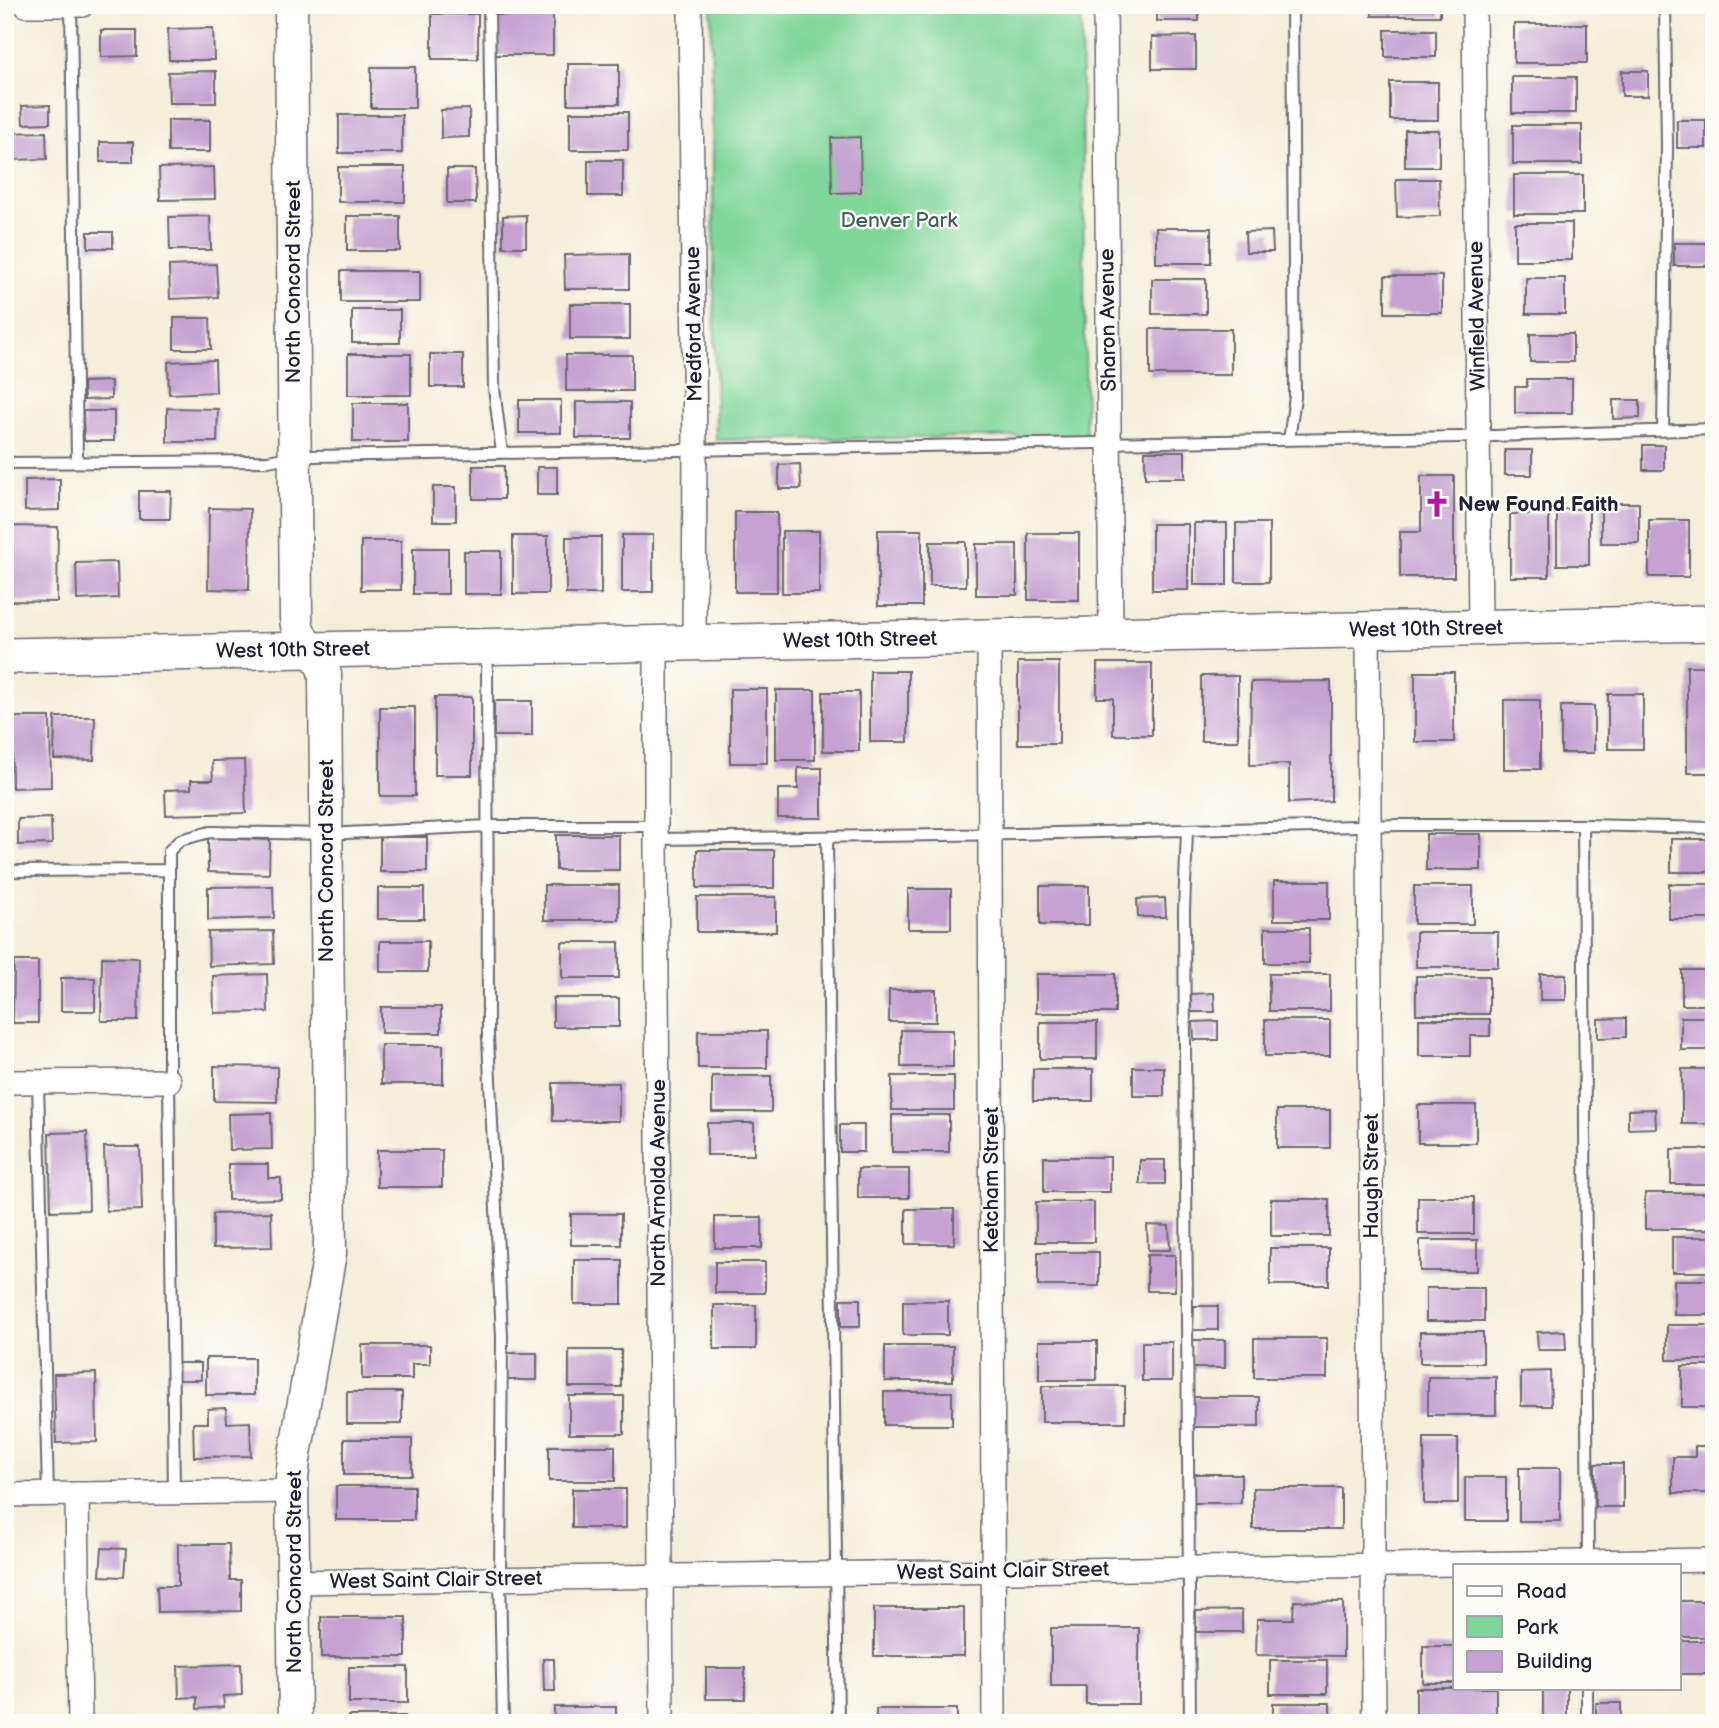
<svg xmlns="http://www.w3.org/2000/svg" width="1719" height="1728" font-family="'Balsamiq Sans',sans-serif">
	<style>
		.green { fill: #80d69a; stroke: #517c6a; stroke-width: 2 }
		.building { fill: #c5a2d1 }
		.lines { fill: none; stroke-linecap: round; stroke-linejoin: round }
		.service-casing { stroke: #6c6973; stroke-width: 14 }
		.minor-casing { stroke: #6c6973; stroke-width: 26 }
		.secondary-casing { stroke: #6c6973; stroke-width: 35 }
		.primary-casing { stroke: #6c6973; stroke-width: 38 }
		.service { stroke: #fff; stroke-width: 10 }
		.minor { stroke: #fff; stroke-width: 23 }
		.secondary { stroke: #fff; stroke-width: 32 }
		.primary { stroke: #fff; stroke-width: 35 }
		.labels { text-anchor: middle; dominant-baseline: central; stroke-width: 5; stroke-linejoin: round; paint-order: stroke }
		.park-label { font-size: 21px; fill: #43615c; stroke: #fdfcf7 }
		.street-label { font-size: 21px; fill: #22223b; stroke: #fdfcf7 }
		.poi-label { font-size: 21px; font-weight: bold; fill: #22223b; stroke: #fdfcf7; text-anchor: start }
	</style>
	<rect width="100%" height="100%" fill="#fdfcf7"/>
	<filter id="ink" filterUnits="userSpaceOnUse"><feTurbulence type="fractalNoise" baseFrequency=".0143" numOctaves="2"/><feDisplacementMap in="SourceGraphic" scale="14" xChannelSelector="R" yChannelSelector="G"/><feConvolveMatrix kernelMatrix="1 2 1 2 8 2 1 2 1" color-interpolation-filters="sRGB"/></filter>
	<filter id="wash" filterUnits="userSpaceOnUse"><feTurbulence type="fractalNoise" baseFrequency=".00686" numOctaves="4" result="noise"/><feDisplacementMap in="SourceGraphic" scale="28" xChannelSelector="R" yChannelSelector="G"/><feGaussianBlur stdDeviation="1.57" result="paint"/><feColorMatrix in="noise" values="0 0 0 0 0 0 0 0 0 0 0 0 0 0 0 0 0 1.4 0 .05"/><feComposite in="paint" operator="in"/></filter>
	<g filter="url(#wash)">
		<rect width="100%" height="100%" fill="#f4eeda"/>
		<path class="green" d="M711 5H1081L1086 436 716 440Z"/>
		<g id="blocks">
			<path class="building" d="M1157 5H1199V21H1157Z
				M1372 5H1440V16H1372Z
				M432 14H478V59H432Z
				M495 15H553V55H495Z
				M1514 24H1587V63H1514Z
				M213 28 214 60H169L168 29Z
				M101 30H137V56L101 57Z
				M1385 30H1436V57H1385Z
				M1196 36V69H1152V37Z
				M568 64H619V104H568Z
				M371 67H415V108H371Z
				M216 71V103H169L168 72Z
				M1622 71H1648V96H1622Z
				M1512 77H1576V113H1512Z
				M1390 82H1438V120H1390Z
				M50 105V123L23 124 22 106Z
				M469 109V137L441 138V110Z
				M570 112H628V150H570Z
				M339 115H402V153H339Z
				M168 120H210V152H168Z
				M1677 120H1706V148H1677Z
				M1513 125H1582V164H1513Z
				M1405 130H1439V167H1405Z
				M46 132 47 159 9 160 8 133Z
				M860 137 861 192 832 193 831 138Z
				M100 142H133V162H100Z
				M588 160H623V196H588Z
				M214 167 215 199 160 200 159 168Z
				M338 167H405V202H338Z
				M447 169H475L476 203H447Z
				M1514 175H1583V214H1514Z
				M1396 179H1439L1440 216 1397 217Z
				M526 215V247H503V216Z
				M210 216 211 250H170L169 217Z
				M347 216H400V251H347Z
				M1515 223H1572V260H1515Z
				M1156 228H1211V263H1156Z
				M1272 231 1273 252H1246L1245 232Z
				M88 232H113V248H88Z
				M1674 243H1714V266H1674Z
				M629 254V289H565L564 255Z
				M216 264 218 297 170 299 169 266Z
				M341 271H420V302H341Z
				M1385 276H1442V313H1385Z
				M1526 278H1565V314H1526Z
				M1152 279H1206V314H1152Z
				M570 304H630V339H570Z
				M352 310H400V343H352Z
				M174 318H210L211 349H174Z
				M1150 329H1231V375H1150Z
				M1530 334H1573V362H1530Z
				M348 354H411V395H348Z
				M430 354H463V387H430Z
				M566 355H632V391H566Z
				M215 360 216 392 169 394 168 362Z
				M1527 379H1572V413H1515V387H1527Z
				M111 381V399L84 400 83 382Z
				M519 400H561V433H519Z
				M1613 400H1640V418L1613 419Z
				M576 402H630V438H576Z
				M353 403H408V442H353Z
				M167 408 218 409 217 442H167Z
				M83 411H114V441H84Z
				M1643 445H1664V470H1643Z
				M1505 450H1532V475H1505Z
				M1145 451H1185V478H1145Z
				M800 464 801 489H779V465Z
				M473 466H504V499H473Z
				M537 467H557V495H537Z
				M1421 476H1454V577H1400V532H1421Z
				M60 479V510L25 511V480Z
				M433 487H456V521H433Z
				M139 491H171L170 519H139Z
				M1601 503H1639V543H1601Z
				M209 508 250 509 249 590 208 589Z
				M1557 509H1589V565H1557Z
				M735 512H777V592H735Z
				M1510 514H1549V577H1510Z
				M1649 520H1689V577H1649Z
				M1194 523H1227V585H1194Z
				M1236 523H1269V582H1236Z
				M1152 524H1188V590H1152Z
				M12 526 58 527 57 602 11 601Z
				M878 530H922V606H878Z
				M782 531H819V593H782Z
				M1028 533H1079V600H1028Z
				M622 535H653V592H622Z
				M513 536H548V594H513Z
				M566 537H601V594H566Z
				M361 541H401V590H361Z
				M930 542H966V586H930Z
				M976 544H1017V595H976Z
				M413 548H448V594H413Z
				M464 551H501V594H464Z
				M117 562 118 598 77 600 76 563Z
				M1018 662H1059V744H1018Z
				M1097 663H1152V735H1113V698H1097Z
				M1687 666H1714V773H1687Z
				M870 671H908V742H870Z
				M1415 672H1454V742H1415Z
				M1201 676H1238V741H1201Z
				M1331 681V801L1289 803V764L1250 765 1251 682Z
				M730 689H767V763H730Z
				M776 690H815V760H776Z
				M823 692H859V751H823Z
				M1608 694H1643V749H1608Z
				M435 697H472V775H435Z
				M1504 700H1540V769H1504Z
				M494 701H532V736H494Z
				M1561 706H1594V753H1561Z
				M380 707H415V796H380Z
				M11 717H50L51 787 12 788Z
				M55 717H95L94 760 54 759Z
				M244 760 246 813 166 815 165 790 191 789V780H213L212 761Z
				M798 768H822V818H778V789H798Z
				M51 818 52 844 18 845V819Z
				M1426 834H1481V870H1426Z
				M556 835H619V870H556Z
				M380 837H427V872H380Z
				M208 838 270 840 269 874 208 872Z
				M1671 839H1714V872H1671Z
				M697 850H774V888H697Z
				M1274 881H1329V920H1274Z
				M1669 884H1714V919H1669Z
				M544 885H619V920H544Z
				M273 886 274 918 208 920V887Z
				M1040 886H1089V925H1040Z
				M1414 886H1473V924H1414Z
				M378 888H424V919H378Z
				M908 889H951V929H908Z
				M697 897H776V932H697Z
				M1165 898 1166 917H1138L1137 899Z
				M1265 928H1309V963H1265Z
				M273 931 274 964 209 966 208 932Z
				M1416 932H1498V967H1416Z
				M380 941H428V972H380Z
				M562 942H619V978H562Z
				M102 957 139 958 138 1021H101Z
				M14 961H38V1023H13Z
				M1682 970H1714V1005H1682Z
				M267 974 268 1012 214 1013 213 976Z
				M1036 974H1115V1013H1036Z
				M1269 974H1330V1011H1269Z
				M1540 974H1566V1000H1540Z
				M1416 976H1489V1014H1416Z
				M61 978H95V1011H61Z
				M889 990H936V1022H889Z
				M1214 993 1215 1012H1191V994Z
				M553 998H619V1027H553Z
				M381 1007H441V1033H381Z
				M1681 1017H1714V1050H1681Z
				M1626 1018V1037L1598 1038V1019Z
				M1419 1019H1490V1036H1470V1056H1419Z
				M1265 1020H1330V1056H1265Z
				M1218 1021V1040H1194L1193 1022Z
				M1040 1022H1097V1059H1040Z
				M901 1030H953V1067H901Z
				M698 1031H767V1068H698Z
				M381 1045H443V1084H381Z
				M214 1066 277 1067V1102L214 1101Z
				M1133 1067H1164V1096H1133Z
				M1033 1069H1093V1101H1033Z
				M1682 1069H1714V1124H1682Z
				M712 1076H771V1112H712Z
				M892 1076H954V1110H892Z
				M553 1083H619V1121H553Z
				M1418 1105H1476V1143H1418Z
				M1655 1109 1656 1128 1628 1129V1110Z
				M1277 1110H1330V1148H1277Z
				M271 1113 272 1149 229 1150 228 1114Z
				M892 1115H949V1152H892Z
				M707 1123H754V1155H707Z
				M840 1125H864V1152H840Z
				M87 1132 89 1210 51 1211 49 1133Z
				M104 1147H140L142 1210 106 1211Z
				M1671 1149H1714V1184H1671Z
				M377 1150H442V1187H377Z
				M1044 1157H1110V1192H1044Z
				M1140 1160H1165V1184H1140Z
				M228 1164H268V1178H281V1199L228 1200Z
				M858 1169H909V1198H858Z
				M1645 1193H1714V1229H1645Z
				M1418 1197H1474V1234H1418Z
				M1271 1199H1329V1236H1271Z
				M1036 1202H1094V1242H1036Z
				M906 1209H954V1244H906Z
				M271 1212 272 1247 213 1248V1214Z
				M571 1214H621V1245H571Z
				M715 1217H762V1248H715Z
				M1147 1225 1169 1226 1170 1250H1148Z
				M1672 1237H1714V1272H1672Z
				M1420 1240H1477V1271H1420Z
				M1270 1248H1329V1285H1270Z
				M1038 1252H1099V1286H1038Z
				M1147 1255H1175V1291H1147Z
				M574 1260H622V1304H574Z
				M715 1262H765V1293H715Z
				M1674 1280H1714V1315H1674Z
				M1426 1288H1484V1321H1426Z
				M841 1299H860V1327H841Z
				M903 1301H948V1335H903Z
				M714 1305H756V1349H714Z
				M1194 1306H1218V1330H1193Z
				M1667 1325H1714V1360H1667Z
				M1565 1331 1566 1350H1538L1537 1332Z
				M1420 1332H1483V1363H1420Z
				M1254 1338H1327V1378H1254Z
				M1193 1340H1225V1368H1193Z
				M1039 1341H1097V1380H1039Z
				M1142 1342H1172V1381H1142Z
				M362 1345H430V1364H412V1379H362Z
				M885 1346H953V1381H885Z
				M569 1350H621V1387H569Z
				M507 1353H537V1380H507Z
				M206 1358H254V1395H206Z
				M177 1363H201V1380H177Z
				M1682 1366H1714V1407H1682Z
				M1550 1371 1551 1406H1521V1372Z
				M96 1373 97 1442 56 1443 54 1374Z
				M1428 1377H1496V1415H1428Z
				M1042 1386H1125V1422H1042Z
				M347 1392H402V1424H347Z
				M884 1392H952V1425H884Z
				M569 1396H624V1434H569Z
				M1189 1397H1259V1427H1189Z
				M226 1408 227 1423 250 1422 251 1456 194 1457 193 1423H208V1409Z
				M1424 1438H1458V1504H1424Z
				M344 1439H412V1475H344Z
				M549 1446H615V1481H549Z
				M1695 1446H1714V1493H1673V1457H1695Z
				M1595 1464H1623V1507H1595Z
				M1519 1468H1560V1521H1519Z
				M1187 1474H1241V1503H1187Z
				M1465 1477H1506V1521H1465Z
				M336 1486H414V1520H336Z
				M1253 1488H1341V1529H1253Z
				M572 1489H626V1528H572Z
				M178 1544H229L230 1580H241V1611L158 1612 157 1586H178Z
				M102 1548 126 1549 124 1577 100 1576Z
				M1294 1601 1343 1602V1656L1256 1655 1257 1619H1293Z
				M1679 1601H1714V1637H1679Z
				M874 1608H964V1656H874Z
				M1242 1610V1632H1196V1611Z
				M321 1617H406V1657H321Z
				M1051 1628H1139V1704H1086V1686H1051Z
				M1679 1641H1712V1645H1714V1674H1679Z
				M1423 1646H1455V1683H1423Z
				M543 1659H554L555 1691H544Z
				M1270 1660H1327V1694H1270Z
				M241 1664 242 1695 223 1696 224 1707 197 1709V1697L179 1698 178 1666Z
				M349 1667H408V1703H349Z
				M706 1668H745V1699H706Z
				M1416 1688H1496V1723H1416Z
				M1543 1688H1567V1722H1543Z
				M1273 1703H1330V1723H1273Z
				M1596 1703H1621V1723H1596Z
				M554 1707H616V1723H554Z
				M876 1709H957V1723H876Z
				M348 1716H405V1723H348Z
				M708 1718H754V1723H708Z"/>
		</g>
	</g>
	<g filter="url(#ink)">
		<use href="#blocks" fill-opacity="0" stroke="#6c6973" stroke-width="2"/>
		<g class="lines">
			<defs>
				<path id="service" d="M489 5 494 388 502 453
					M71 6 77 461
					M1663 431 1667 147 1665 5
					M1289 440 1295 397 1292 5
					M5 463 268 461 294 456H312L1460 437 1714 429
					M487 653 488 1038 502 1337 500 1579 503 1723
					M1187 830 1184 911 1190 1723
					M827 837 838 1723
					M656 839 1015 834 1400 825H1583
					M5 871 169 870
					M38 1082 48 1494
					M174 1492 169 1081V851L180 840 210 832 326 834 488 826H656
					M1588 1562 1583 825 1714 828
					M1587 1723V1688"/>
				<path id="minor" d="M26 5H82
					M690 5 695 450 694 643
					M1105 5 1111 635
					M1474 5 1480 628
					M1368 630 1374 1723
					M989 637 994 1723
					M656 644V839L662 1723
					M5 1082 169 1081
					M77 1494 80 1723
					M5 1495 292 1491
					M293 1582 1714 1560"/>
				<path id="secondary" d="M291 5 296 617C297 646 320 650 325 675L330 1253 294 1460 292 1478 295 1723"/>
				<path id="primary" d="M5 656 1714 623"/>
			</defs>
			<use href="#service" class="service-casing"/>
			<use href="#minor" class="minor-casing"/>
			<use href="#secondary" class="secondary-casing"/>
			<use href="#primary" class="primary-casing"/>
			<use href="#service" class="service"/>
			<use href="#minor" class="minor"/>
			<use href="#secondary" class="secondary"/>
			<use href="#primary" class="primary"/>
		</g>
	</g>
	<defs>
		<symbol id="church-bare" viewBox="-9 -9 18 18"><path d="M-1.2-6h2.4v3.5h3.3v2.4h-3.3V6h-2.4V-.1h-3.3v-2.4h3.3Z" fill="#b5179e" stroke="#fdfcf7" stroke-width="2.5" paint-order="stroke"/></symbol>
	</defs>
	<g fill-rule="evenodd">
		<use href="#church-bare" x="1418" y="485" width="38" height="38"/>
	</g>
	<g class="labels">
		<g class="park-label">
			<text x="899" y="220">Denver Park</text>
		</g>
		<g class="street-label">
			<text transform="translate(293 282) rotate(-90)">North Concord Street</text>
			<text transform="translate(1477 316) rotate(-91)">Winfield Avenue</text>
			<text transform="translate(1108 320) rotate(-91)">Sharon Avenue</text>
			<text transform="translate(694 324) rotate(-91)">Medford Avenue</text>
			<text transform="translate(1426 629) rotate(-1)">West 10th Street</text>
			<text transform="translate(860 640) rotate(-1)">West 10th Street</text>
			<text transform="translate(293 650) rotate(-1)">West 10th Street</text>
			<text transform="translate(326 861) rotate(-90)">North Concord Street</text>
			<text transform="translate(1371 1176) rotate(-90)">Haugh Street</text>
			<text transform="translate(991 1180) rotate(-90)">Ketcham Street</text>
			<text transform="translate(658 1183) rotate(-90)">North Arnolda Avenue</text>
			<text transform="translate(1003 1571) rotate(-1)">West Saint Clair Street</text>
			<text transform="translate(294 1572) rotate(-90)">North Concord Street</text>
			<text transform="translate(436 1580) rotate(-1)">West Saint Clair Street</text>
		</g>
		<g class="poi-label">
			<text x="1458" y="504">New Found Faith</text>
		</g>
	</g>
	<rect width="1719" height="1728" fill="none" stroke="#fdfcf7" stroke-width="28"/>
	<rect x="1453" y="1564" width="228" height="126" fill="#fdfcf7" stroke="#a5a5ac" stroke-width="2"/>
	<rect x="1467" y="1586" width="35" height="10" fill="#ffffff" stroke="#a5a5ac" stroke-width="2"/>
	<text x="1516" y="1598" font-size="21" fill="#22223b">Road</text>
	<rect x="1467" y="1616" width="35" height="21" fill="#80d69a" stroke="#a5a5ac" stroke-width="2"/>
	<text x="1516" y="1634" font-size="21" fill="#22223b">Park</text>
	<rect x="1467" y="1651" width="35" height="21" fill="#c5a2d1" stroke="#a5a5ac" stroke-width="2"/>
	<text x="1516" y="1668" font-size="21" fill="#22223b">Building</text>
</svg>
